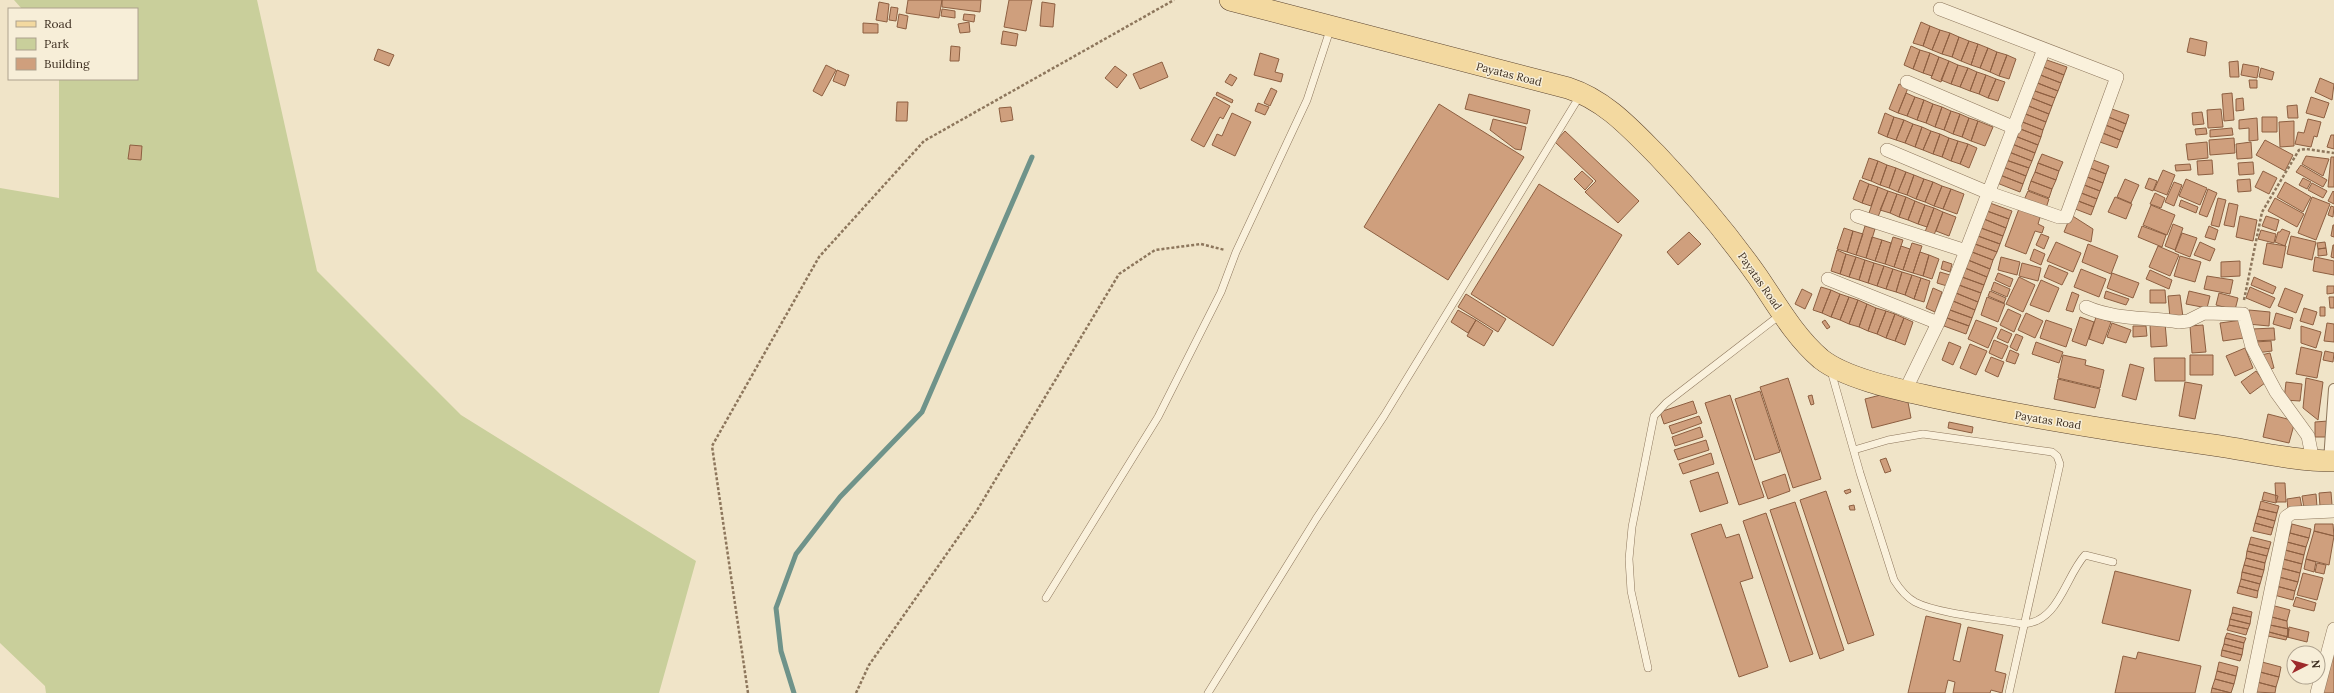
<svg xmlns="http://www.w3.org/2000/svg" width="2334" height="693" font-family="Lora,serif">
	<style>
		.green { fill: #c9cf9b }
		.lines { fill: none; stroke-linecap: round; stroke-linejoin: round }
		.stream { stroke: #6f938a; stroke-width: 5 }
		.building { fill: #cf9f7d; stroke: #8d5f41 }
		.service-casing { stroke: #8d765c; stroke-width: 8 }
		.pedestrian-casing { stroke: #8d765c; stroke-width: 12 }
		.minor-casing { stroke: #8d765c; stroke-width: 14 }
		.primary-casing { stroke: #5b4430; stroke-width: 22 }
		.path { stroke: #8d765c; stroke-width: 2.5; stroke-dasharray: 3 2; stroke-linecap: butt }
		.service { stroke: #faf1dc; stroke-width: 7 }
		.pedestrian { stroke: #faf1dc; stroke-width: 10 }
		.minor { stroke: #faf1dc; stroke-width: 13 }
		.primary { stroke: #f3d9a0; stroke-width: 21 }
		.labels { text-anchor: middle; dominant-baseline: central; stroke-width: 3; stroke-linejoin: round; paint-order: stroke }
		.street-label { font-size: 11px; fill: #3d2e20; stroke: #f7eed8 }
	</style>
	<rect width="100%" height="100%" fill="#f0e4c8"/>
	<path class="green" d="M14 0H257L317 271 461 415 696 561 659 693H46L45 686 0 643V188L59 198V79H137V9H22Z"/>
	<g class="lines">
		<path class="stream" d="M794 693 781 651 776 608 796 554 840 497 922 412 1032 157"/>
	</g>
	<path class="building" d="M908 0H942L939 18 906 13Z
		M942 0H981L980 12 942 7Z
		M1009 0H1032L1026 31 1004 27Z
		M879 2 889 4 887 22 876 20Z
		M1042 2 1055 4 1053 27 1040 26Z
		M891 7 898 8 896 21 889 20Z
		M942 9 955 11V18L941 16Z
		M899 14 908 16 906 29 897 27Z
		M964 14 975 15 974 22 963 20Z
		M969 22 970 32 960 33 958 24Z
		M1921 22 1930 26 1923 46 1913 43Z
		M863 23 878 24V33H863Z
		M1930 26 1940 30 1932 50 1923 46Z
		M1940 30 1950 33 1942 54 1932 50Z
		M1003 31 1018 34 1016 46 1001 44Z
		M1950 33 1959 37 1952 57 1942 54Z
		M1959 37 1969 41 1961 61 1952 57Z
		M2190 38 2207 42 2205 56 2187 52Z
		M1969 41 1978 44 1971 65 1961 61Z
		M1978 44 1988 48 1980 68 1971 65Z
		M951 46 960 47 959 61H950Z
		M1911 46 1920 50 1913 69 1904 65Z
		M1988 48 1997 52 1990 72 1980 68Z
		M378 49 394 55 389 66 374 60Z
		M1920 50 1930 53 1923 73 1913 69Z
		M1997 52 2007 55 1999 76 1990 72Z
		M1260 53 1279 59 1275 72 1283 74 1281 82 1254 75Z
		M1930 53 1939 57 1932 76 1923 73Z
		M2007 55 2016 59 2009 79 1999 76Z
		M1939 57 1949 61 1941 82 1931 78Z
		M2044 59 2067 67 2064 75 2041 66Z
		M1949 61 1958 65 1951 84 1941 80Z
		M2238 61 2239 77H2230L2229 62Z
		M1162 62 1168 77 1140 89 1133 74Z
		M2243 64 2259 67 2257 78 2241 75Z
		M826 65 836 70 822 96 813 91Z
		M1958 65 1968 68 1960 87 1951 84Z
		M1115 66 1127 75 1117 88 1105 78Z
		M2041 66 2064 75 2061 83 2038 74Z
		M1968 68 1977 72 1970 91 1960 87Z
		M2261 68 2274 72 2272 80 2259 77Z
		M837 70 849 75 845 86 833 81Z
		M1977 72 1986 75 1979 94 1970 91Z
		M1230 74 1237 78 1232 86 1225 82Z
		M2038 74 2061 83 2058 91 2035 82Z
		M1986 75 1996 79 1988 98 1979 94Z
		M2320 78 2334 84 2332 100 2315 92Z
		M1996 79 2005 82 1998 101 1988 98Z
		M2249 80H2257V88H2250Z
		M2035 82 2058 91 2055 98 2032 90Z
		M1899 84 1908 88 1898 113 1889 109Z
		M1271 88 1277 91 1270 106 1264 103Z
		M2032 90 2055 98 2052 106 2029 97Z
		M1217 92 1233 100 1232 103 1216 95Z
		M1906 93 1915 97 1907 116 1898 113Z
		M2232 93 2234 120 2224 121 2222 94Z
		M1469 94 1530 110 1527 124 1465 109Z
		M1214 97 1230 106 1223 119 1220 117 1204 147 1191 140Z
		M1915 97 1924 100 1917 120 1907 116Z
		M2029 97 2052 106 2049 114 2026 105Z
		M2311 97 2329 103 2324 118 2306 113Z
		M2243 98 2244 110 2236 111V99Z
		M1924 100 1933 104 1926 123 1917 120Z
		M897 102H908L907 121H896Z
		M1258 103 1269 107 1265 115 1255 111Z
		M1439 104 1524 157 1448 280 1364 227Z
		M1933 104 1942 107 1935 127 1926 123Z
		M2026 105 2049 114 2046 122 2023 113Z
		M2297 105 2298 118H2288L2287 106Z
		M1011 107 1013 120 1001 122 999 108Z
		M1942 107 1951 111 1944 130 1935 127Z
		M2109 108 2129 115 2126 124 2106 116Z
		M2221 109 2223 127 2208 128 2207 110Z
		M1951 111 1960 114 1953 134 1944 130Z
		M2202 112 2204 124 2193 125 2192 113Z
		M1232 113 1251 122 1235 156 1212 145 1217 134 1222 136Z
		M1885 113 1894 117 1887 137 1878 133Z
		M2023 113 2046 122 2043 130 2020 121Z
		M1960 114 1969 118 1962 137 1953 134Z
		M2106 116 2126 124 2123 132 2103 124Z
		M1894 117 1904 120 1896 140 1887 137Z
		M2262 117H2277V132H2262Z
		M1969 118 1978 121 1971 141 1962 137Z
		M2257 118 2258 140 2249 141V128L2239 129V120Z
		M1493 119 1526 127 1521 150 1515 149 1490 130Z
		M2308 119 2321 122 2317 137 2314 136 2311 147 2295 144 2298 132 2304 133Z
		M1904 120 1913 124 1905 143 1896 140Z
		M1978 121 1993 127 1985 146 1971 141Z
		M2020 121 2043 130 2041 137 2018 128Z
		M2294 121V146L2280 147 2279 122Z
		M1913 124 1922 127 1915 147 1905 143Z
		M2103 124 2123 132 2120 140 2100 132Z
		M1922 127 1931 131 1923 150 1915 147Z
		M2018 128 2041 137 2038 145 2015 136Z
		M2206 128 2207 134 2196 135 2195 129Z
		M2232 128 2233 135 2210 137V130Z
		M1565 131 1639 201 1618 223 1585 192 1596 181 1555 142Z
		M1931 131 1940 134 1933 154 1923 150Z
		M2100 132 2120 140 2117 148 2097 141Z
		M1940 134 1949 138 1942 157 1933 154Z
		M2331 135H2334V149L2327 147Z
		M2015 136 2038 145 2035 153 2012 144Z
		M1949 138 1958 141 1951 161 1942 157Z
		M2234 138 2235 153 2210 155 2209 140Z
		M2265 140 2293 155 2285 171 2256 155Z
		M1958 141 1968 144 1960 164 1951 161Z
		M2207 142 2208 158 2188 160 2186 144Z
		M2251 142 2252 158 2237 159 2236 144Z
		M1968 144 1977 148 1969 168 1960 164Z
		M2012 144 2035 153 2032 161 2009 152Z
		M130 145 142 146 141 160 128 159Z
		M2009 152 2032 161 2029 168 2006 160Z
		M2042 154 2063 162 2059 171 2038 163Z
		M2306 156 2329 159 2323 176 2302 164Z
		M2331 157H2334V187H2328Z
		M1869 158 1878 161 1871 181 1862 178Z
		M2088 158 2109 166 2106 174 2085 166Z
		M2006 160 2029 168 2026 176 2003 167Z
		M2212 160 2213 174 2198 175 2197 161Z
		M1878 161 1887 165 1880 185 1871 181Z
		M2253 162 2254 174 2239 175 2238 163Z
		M2038 163 2059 171 2056 180 2035 172Z
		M2190 164 2191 170 2176 171 2175 165Z
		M1887 165 1896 168 1889 188 1880 185Z
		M2301 165 2327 180 2323 187 2296 172Z
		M2085 166 2106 174 2103 183 2082 175Z
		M2003 167 2026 176 2023 184 2000 175Z
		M1896 168 1906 172 1898 192 1889 188Z
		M2163 170 2175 175 2167 195 2154 190Z
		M1582 171 1593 181 1585 190 1574 179Z
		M2263 171 2277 178 2269 194 2255 187Z
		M1906 172 1914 175 1907 195 1898 192Z
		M2035 172 2056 180 2052 189 2031 181Z
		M1914 175 1924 179 1916 199 1907 195Z
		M2000 175 2023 184 2020 192 1997 183Z
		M2082 175 2103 183 2100 191 2079 183Z
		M2149 178 2157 181 2153 191 2145 188Z
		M2303 178 2311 182 2307 189 2299 185Z
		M1924 179 1933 182 1925 202 1916 199Z
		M2125 179 2139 185 2131 203 2117 197Z
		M2186 179 2207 188 2200 205 2179 196Z
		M2250 179 2251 191 2238 192 2237 180Z
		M1860 180 1869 184 1862 203 1853 199Z
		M2031 181 2052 189 2049 198 2028 190Z
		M1933 182 1942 186 1934 206 1925 202Z
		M2174 182 2182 185 2174 206 2165 202Z
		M2285 182 2311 197 2303 212 2277 197Z
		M2079 183 2100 191 2097 199 2076 191Z
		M2312 183 2327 191 2323 198 2308 190Z
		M1539 184 1622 235 1553 346 1471 294Z
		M1869 184 1878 187 1871 206 1862 203Z
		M1942 186 1951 189 1943 209 1934 206Z
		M1878 187 1888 191 1878 217 1869 213Z
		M1951 189 1964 194 1957 214 1943 209Z
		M2208 189 2217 193 2207 217 2199 214Z
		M1888 191 1897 194 1890 213 1880 210Z
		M2028 191 2049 199 2046 208 2024 200Z
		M2076 191 2097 199 2094 207 2073 199Z
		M2333 191 2334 192V204L2328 201Z
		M2155 193 2165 198 2161 208 2150 204Z
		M1897 194 1906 197 1899 217 1890 213Z
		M1906 197 1915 201 1908 220 1899 217Z
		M2115 197 2132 204 2126 219 2108 212Z
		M2312 197 2330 204 2316 240 2298 233Z
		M2218 198 2226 200 2219 227 2211 225Z
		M2275 198 2304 214 2297 227 2268 211Z
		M2073 199 2094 207 2091 215 2070 207Z
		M2181 200 2198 207 2196 213 2179 206Z
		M1915 201 1925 205 1918 224 1908 220Z
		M1990 203 2012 211 2009 219 1987 211Z
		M2229 203 2238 205 2234 227 2224 225Z
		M1925 205 1934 208 1927 227 1918 224Z
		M2151 205 2175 215 2167 235 2143 225Z
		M2020 206 2041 214 2038 224 2044 227 2042 233 2035 231 2026 254 2005 246Z
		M2331 206 2334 207 2333 217 2328 215Z
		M1934 208 1943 212 1934 235 1925 232Z
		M1987 211 2009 219 2006 228 1984 219Z
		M1943 212 1956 217 1949 236 1936 231Z
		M2071 215 2093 229 2091 242 2064 232Z
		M2240 216 2257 220 2253 241 2236 237Z
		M2266 216 2279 220 2276 231 2262 226Z
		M1984 219 2006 228 2003 236 1981 228Z
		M2173 224 2183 228 2175 250 2165 246Z
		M2333 225H2334V237L2331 236Z
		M1865 226 1875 229 1866 258 1856 255Z
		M2142 226 2166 235 2162 247 2138 237Z
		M2209 226 2218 230 2215 240 2205 237Z
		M1844 228 1853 231 1847 252 1837 249Z
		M1981 228 2003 236 2000 244 1978 236Z
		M2282 229 2290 232 2285 246 2275 242 2278 232H2280Z
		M2261 230 2276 234 2274 243 2258 239Z
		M1853 231 1863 234 1856 255 1847 252Z
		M1689 232 1701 244 1678 265 1667 252Z
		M2182 233 2197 238 2190 257 2175 251Z
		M2041 234 2049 237 2044 249 2036 245Z
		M1978 236 2000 244 1997 252 1975 244Z
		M2291 236 2316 242 2312 260 2287 254Z
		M1872 237 1882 240 1875 261 1866 258Z
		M1893 237 1903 240 1894 267 1885 264Z
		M1882 240 1891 243 1885 264 1875 261Z
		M2056 242 2081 253 2073 272 2047 261Z
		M2200 242 2215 249 2210 261 2194 255Z
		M2325 242 2326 248 2318 249 2317 243Z
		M1912 243 1922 246 1913 273 1903 270Z
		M2267 243 2286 246 2282 268 2263 264Z
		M1975 244 1997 252 1993 260 1972 252Z
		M2088 244 2118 256 2111 274 2082 262Z
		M2333 245H2334V258L2331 257Z
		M1901 246 1910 249 1903 270 1894 267Z
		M2158 246 2179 255 2170 276 2149 267Z
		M2326 248 2327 255 2318 256V249Z
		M2034 249 2045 254 2041 265 2030 260Z
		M1837 250 1846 254 1840 274 1831 271Z
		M1920 252 1929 255 1923 276 1913 273Z
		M1972 252 1993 260 1990 269 1968 260Z
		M1846 254 1856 257 1849 277 1840 274Z
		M1929 255 1939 259 1932 279 1923 276Z
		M2180 256 2201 262 2195 282 2174 276Z
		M1856 257 1865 260 1859 280 1849 277Z
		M2001 257 2020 262 2017 275 1998 270Z
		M2315 257 2334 261V275L2313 271Z
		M1865 260 1874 263 1868 283 1859 280Z
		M1968 260 1990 269 1987 277 1965 268Z
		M1943 261 1952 264 1950 272 1941 269Z
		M2240 261V276L2221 277V262Z
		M1874 263 1884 266 1877 286 1868 283Z
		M2022 263 2041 268 2038 281 2019 276Z
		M2049 265 2068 273 2062 285 2044 277Z
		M1884 266 1893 269 1886 289 1877 286Z
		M1965 268 1987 277 1984 285 1962 277Z
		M1893 269 1902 272 1896 292 1886 289Z
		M2081 269 2106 279 2099 297 2074 287Z
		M2150 270 2172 280 2169 289 2146 279Z
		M1902 272 1912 275 1905 295 1896 292Z
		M1940 272 1950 275 1947 286 1937 283Z
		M1998 273 2013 279 2010 287 1995 280Z
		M2112 273 2139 283 2133 298 2107 288Z
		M1912 275 1921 278 1914 299 1905 295Z
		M2207 276 2233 280 2230 294 2204 289Z
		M1962 277 1984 285 1981 293 1959 285Z
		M2019 277 2035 285 2023 312 2006 304Z
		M2254 277 2276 287 2273 294 2251 285Z
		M1921 278 1930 281 1924 302 1914 299Z
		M2041 280 2059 288 2049 312 2030 305Z
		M1994 282 2010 289 2007 297 1991 290Z
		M1959 285 1981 293 1978 302 1956 293Z
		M2327 286H2334V293L2327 294Z
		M1821 287 1831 290 1822 313 1813 310Z
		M2250 287 2275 298 2270 308 2246 298Z
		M1933 288 1942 292 1935 312 1926 308Z
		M2285 288 2303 295 2296 313 2278 306Z
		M1802 289 1812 294 1805 309 1795 304Z
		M1831 290 1840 294 1831 317 1822 313Z
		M2150 290H2165L2166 303H2150Z
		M1990 291 2006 298 2004 303 1988 296Z
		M2106 291 2129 299 2126 305 2104 298Z
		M2189 291 2210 296 2207 308 2186 304Z
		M2072 292 2079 295 2073 312 2066 310Z
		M1956 293 1978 302 1975 310 1953 301Z
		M2219 293 2238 298 2235 310 2216 305Z
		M1466 294 1506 319 1498 332 1458 307Z
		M1840 294 1849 297 1840 320 1831 317Z
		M2180 295 2183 317 2170 318 2168 296Z
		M1849 297 1858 300 1849 324 1840 320Z
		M1987 297 2005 304 1998 322 1981 315Z
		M2329 297H2334V308H2330Z
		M1858 300 1867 304 1859 327 1849 324Z
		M1953 301 1975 310 1972 318 1950 310Z
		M1867 304 1876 308 1868 331 1859 327Z
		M2320 307H2325V316H2320Z
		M1876 308 1886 311 1877 334 1868 331Z
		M2304 308 2317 312 2313 325 2300 321Z
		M2008 309 2021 315 2014 332 2000 325Z
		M1458 310 1476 320 1468 333 1451 322Z
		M1950 310 1972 318 1969 326 1947 318Z
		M2249 310 2270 312 2269 326 2248 324Z
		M1886 311 1895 314 1886 338 1877 334Z
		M2026 313 2043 321 2035 338 2018 330Z
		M2276 313 2293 318 2290 329 2273 324Z
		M1895 314 1904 318 1895 341 1886 338Z
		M2080 317 2094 322 2086 346 2072 341Z
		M2096 317 2111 322 2103 344 2089 339Z
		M1904 318 1913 322 1905 345 1895 341Z
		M1947 318 1969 326 1966 334 1944 326Z
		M1476 320 1493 331 1484 346 1467 336Z
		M1825 320 1830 327 1827 329 1822 322Z
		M1976 320 1997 328 1988 348 1968 339Z
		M2046 320 2072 329 2066 347 2040 338Z
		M2242 320 2244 338 2223 341 2220 323Z
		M2112 323 2131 330 2126 343 2107 337Z
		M2165 323 2167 346 2151 347 2150 324Z
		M2327 323 2334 324V342L2324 341Z
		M2203 325 2206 352 2192 353 2190 326Z
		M2133 326H2146L2147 336 2133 337Z
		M2301 326 2321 332 2316 348 2301 343Z
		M2274 328 2275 340 2252 341V329Z
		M2001 329 2012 334 2008 343 1997 338Z
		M2016 334 2023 337 2017 351 2010 347Z
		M1994 340 2008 346 2002 359 1989 353Z
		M2271 341 2272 351 2256 353 2255 342Z
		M1949 342 1961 347 1953 365 1942 360Z
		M2036 342 2063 352 2059 363 2032 354Z
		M1970 344 1987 351 1976 375 1960 368Z
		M2301 347 2322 352 2317 378 2296 374Z
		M2245 348 2253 368 2235 376 2226 356Z
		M2010 350 2019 354 2015 364 2006 361Z
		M2325 351 2334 353 2333 362 2323 360Z
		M2270 353 2274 368 2266 370 2261 355Z
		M2063 355 2086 360 2085 365 2104 370 2100 388 2058 378Z
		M2190 355H2213V375H2190Z
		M1991 357 2004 362 1998 377 1985 371Z
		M2154 358H2185V381H2155Z
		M2130 364 2144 368 2136 400 2122 396Z
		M2256 371 2265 383 2250 394 2241 382Z
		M1788 378 1821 479 1793 488 1760 387Z
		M2306 378 2323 382 2318 420 2303 408Z
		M2058 379 2100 389 2095 408 2054 399Z
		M2185 382 2202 385 2195 419 2179 416Z
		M2286 382 2302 384 2300 401 2284 400Z
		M1760 391 1780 452 1755 460 1735 399Z
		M1888 393 1907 397 1911 418 1872 428 1865 399Z
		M1730 395 1764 497 1739 505 1705 403Z
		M1812 395 1814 404 1811 405 1808 396Z
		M1693 401 1697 413 1664 424 1660 412Z
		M2268 414 2295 421 2289 443 2263 437Z
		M1699 416 1702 423 1672 434 1669 426Z
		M2328 421V437H2315V422Z
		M1949 422 1973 427 1972 433 1948 428Z
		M1700 427 1703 437 1675 446 1672 437Z
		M1706 440 1709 450 1678 460 1674 450Z
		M1711 453 1714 464 1683 474 1679 464Z
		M1886 458 1891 471 1885 473 1880 460Z
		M1718 472 1728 503 1700 512 1690 481Z
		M1785 474 1790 491 1768 499 1762 482Z
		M2275 483H2285L2286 502H2276Z
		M1850 489 1851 492 1846 494 1844 491Z
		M1826 491 1874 635 1848 644 1800 500Z
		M2264 492 2278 496 2276 503 2262 500Z
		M2331 492 2332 505 2320 506 2319 493Z
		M2316 494 2317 507 2304 508 2302 496Z
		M2300 497 2302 508 2288 510 2287 499Z
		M2261 501 2279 506 2277 513 2259 509Z
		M1795 502 1844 650 1820 659 1770 510Z
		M1854 505 1855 510H1850L1849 506Z
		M2259 509 2277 513 2275 521 2257 516Z
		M1766 513 1813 654 1790 662 1743 521Z
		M2257 516 2275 521 2273 528 2255 523Z
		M2255 523 2273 528 2271 535 2253 531Z
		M1721 524 1726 538 1739 534 1753 578 1740 582 1768 667 1739 677 1691 534Z
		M2292 524 2311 529 2309 538 2290 533Z
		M2315 524H2333L2334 536 2314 531Z
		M2314 531 2334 536 2329 565 2306 559Z
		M2290 533 2309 538 2306 547 2287 542Z
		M2251 537 2271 542 2269 549 2249 544Z
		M2287 542 2306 547 2304 555 2285 550Z
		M2249 544 2269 549 2267 556 2247 551Z
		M2285 550 2304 555 2302 564 2283 559Z
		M2247 551 2267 556 2265 563 2246 558Z
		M2246 558 2265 563 2264 570 2244 565Z
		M2283 559 2302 564 2300 573 2281 568Z
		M2306 559 2316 562 2314 572 2304 569Z
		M2317 563 2326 565 2324 574 2315 572Z
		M2244 565 2264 570 2262 577 2242 572Z
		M2281 568 2300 573 2298 582 2279 577Z
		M2115 571 2191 590 2179 641 2102 623Z
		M2242 572 2262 577 2260 584 2241 579Z
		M2303 573 2323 578 2317 600 2297 595Z
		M2279 577 2298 582 2295 591 2276 586Z
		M2241 579 2260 584 2258 591 2239 586Z
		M2239 586 2258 591 2257 598 2237 593Z
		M2276 586 2295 591 2293 600 2274 595Z
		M2296 597 2316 603 2314 611 2293 606Z
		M2271 605 2290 610 2287 621 2268 616Z
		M2233 607 2252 612 2251 617 2232 613Z
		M2232 613 2251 617 2250 624 2230 619Z
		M1926 616 1961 624 1953 660 1960 662 1968 627 2003 635 1995 671 2006 674 2002 693 1991 690 1990 693H1953L1955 682 1948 680 1945 693H1908Z
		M2268 616 2287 621 2288 637 2269 632Z
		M2230 619 2250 624 2248 629 2229 625Z
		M2229 625 2248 629 2246 635 2227 630Z
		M2270 625 2289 629 2286 640 2268 636Z
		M2270 625 2289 629 2288 637 2269 632Z
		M2289 627 2309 632 2307 642 2287 637Z
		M2227 633 2246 638 2244 643 2225 638Z
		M2225 638 2244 643 2243 649 2224 644Z
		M2224 644 2243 649 2242 655 2222 650Z
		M2334 645V693H2322Z
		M2222 650 2242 655 2240 661 2221 656Z
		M2138 652 2201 666 2195 693H2115L2123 656 2136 659Z
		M2219 662 2238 667 2236 676 2217 671Z
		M2262 662 2281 667 2279 677 2260 672Z
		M2217 671 2236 676 2234 684 2215 679Z
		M2260 672 2279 677 2276 687 2257 682Z
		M2215 679 2234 684 2231 693 2212 688Z
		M2257 682 2276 687 2275 693 2255 692Z
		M2212 688 2231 693H2211Z"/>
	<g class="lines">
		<defs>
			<path id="service" d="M1831 371 1860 473 1894 580C1899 588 1906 597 1915 602 1938 614 1996 619 2023 624 2059 622 2065 577 2085 555L2113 562
				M1854 450 1888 440 1923 434 2052 452 2057 456 2060 464 2009 693
				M1046 598 1158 417 1221 292 1236 252 1307 100 1331 27
				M1648 668 1631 591 1629 559 1632 527 1654 416 1666 403 1780 315
				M1208 693 1316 519 1384 416 1581 94"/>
			<path id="pedestrian" d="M2329 461 2334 389"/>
			<path id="minor" d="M1907 82 2015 128
				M1887 150 1989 193 2059 217H2066L2117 77 1940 9
				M1857 216 1966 251
				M1828 279 1938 323
				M2086 307C2115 320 2148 317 2179 322L2188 321 2204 313 2243 314 2252 347 2276 392 2308 436 2313 461
				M1905 391 1938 323 2044 49
				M2250 693 2286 517 2292 513 2334 511
				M2317 693 2334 629"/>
			<path id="primary" d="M1230 0 1568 88C1605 100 1630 128 1657 155 1694 194 1727 233 1758 277 1777 305 1795 337 1821 359 1846 379 1901 390 1932 397 2025 417 2119 432 2213 445 2254 451 2293 461 2334 461"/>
		</defs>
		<use href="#service" class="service-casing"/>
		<use href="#pedestrian" class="pedestrian-casing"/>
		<use href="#minor" class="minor-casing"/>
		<use href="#primary" class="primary-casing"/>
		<path class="path" d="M2244 300 2262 212 2299 150 2306 149 2334 153
			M748 693 712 446 819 257 924 141 1174 0
			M856 693 869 665 976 512 1119 274 1155 250 1201 244 1225 250"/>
		<use href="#service" class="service"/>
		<use href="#pedestrian" class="pedestrian"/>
		<use href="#minor" class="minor"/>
		<use href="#primary" class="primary"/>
	</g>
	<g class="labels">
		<g class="street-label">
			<text transform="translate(1509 74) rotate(14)">Payatas Road</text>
			<text transform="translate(1760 281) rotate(55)">Payatas Road</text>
			<text transform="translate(2048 420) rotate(9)">Payatas Road</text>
		</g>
	</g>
	<rect x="8" y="8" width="130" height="72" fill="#f7eed8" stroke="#ada18e"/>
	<rect x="16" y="21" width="20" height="6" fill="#f3d9a0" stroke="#ada18e"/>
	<text x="44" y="28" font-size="12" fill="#3d2e20">Road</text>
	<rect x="16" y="38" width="20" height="12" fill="#c9cf9b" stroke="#ada18e"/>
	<text x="44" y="48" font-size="12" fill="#3d2e20">Park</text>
	<rect x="16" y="58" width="20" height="12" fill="#cf9f7d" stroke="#ada18e"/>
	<text x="44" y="68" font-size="12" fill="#3d2e20">Building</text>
	<g transform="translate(2306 665) rotate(84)"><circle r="19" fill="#f7eed8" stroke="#ada18e"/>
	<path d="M0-3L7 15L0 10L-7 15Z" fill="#9e2a2b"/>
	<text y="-6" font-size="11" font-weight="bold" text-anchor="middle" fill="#3d2e20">N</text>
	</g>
</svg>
